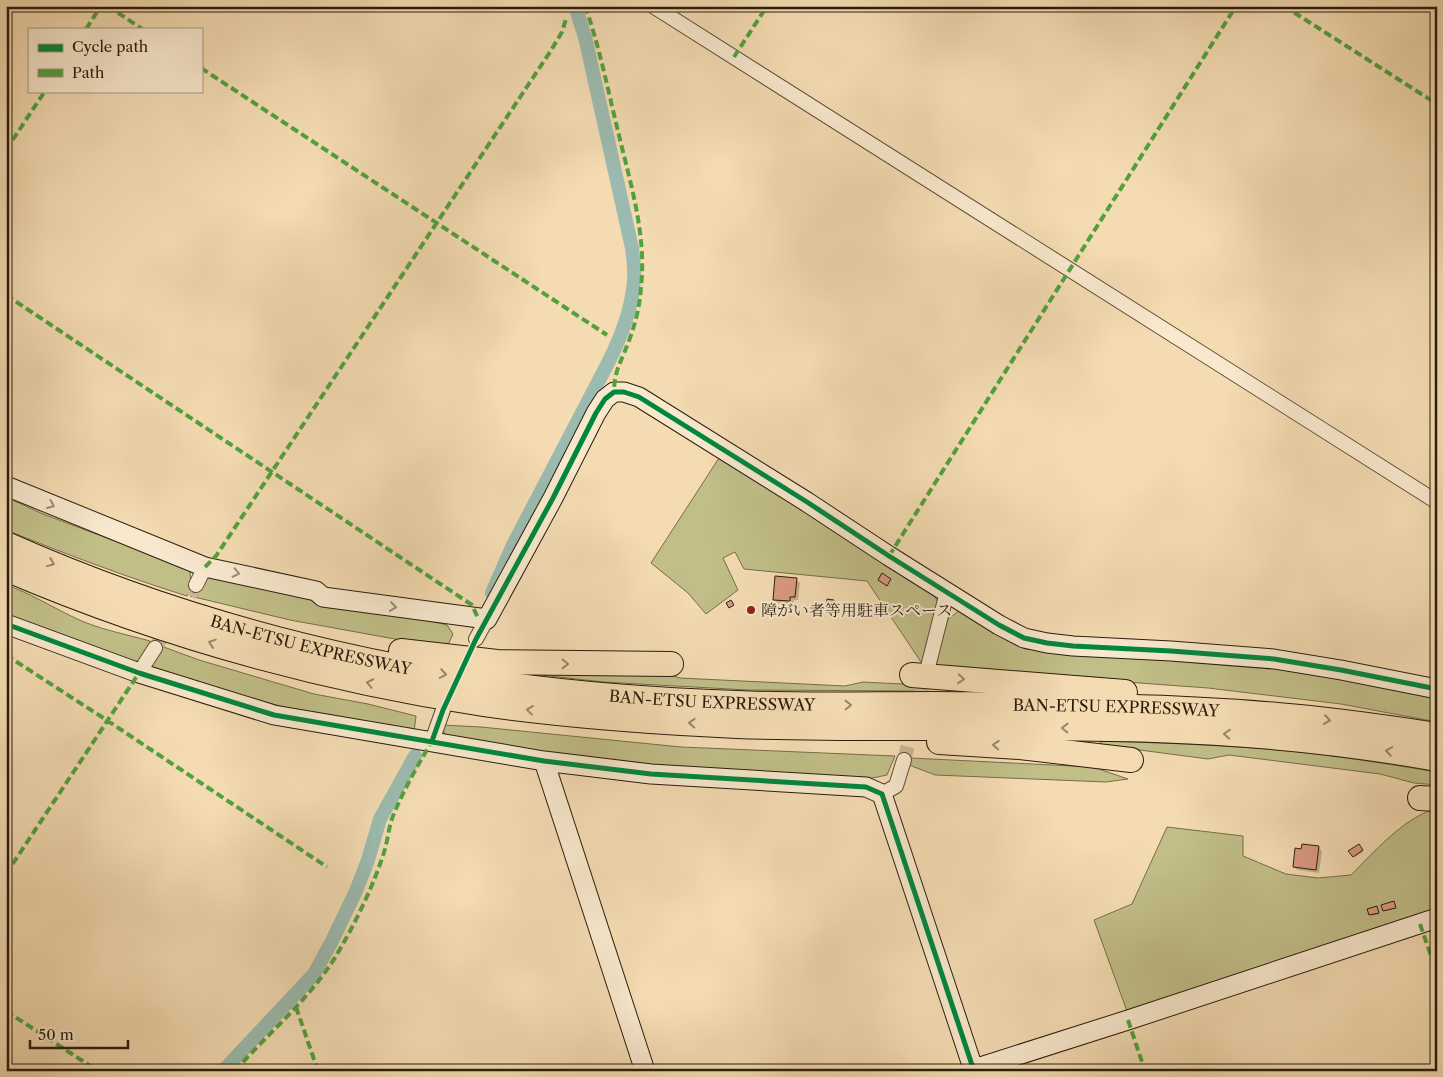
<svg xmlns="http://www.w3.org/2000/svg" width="1443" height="1077" font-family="'Libre Caslon Text','Noto Serif JP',serif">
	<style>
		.green { fill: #c1be88; stroke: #766d4a }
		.shadow { fill: #0003 }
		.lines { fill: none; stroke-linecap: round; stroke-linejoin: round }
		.canal { stroke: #9cbbb0; stroke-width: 14 }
		.building { fill: #db9a82; stroke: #2a1c0d }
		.street-tunnel { stroke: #ccb591; stroke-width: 14; stroke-dasharray: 14 7; stroke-linecap: butt }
		.street-casing { stroke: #5c4c36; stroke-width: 16 }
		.secondary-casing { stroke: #2a1c0d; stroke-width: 21 }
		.highway-casing { stroke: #2a1c0d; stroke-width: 26 }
		.street { stroke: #f8e8cd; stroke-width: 14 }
		.secondary { stroke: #f8e8cd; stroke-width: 19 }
		.highway { stroke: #f4dbb2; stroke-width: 24 }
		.quiet { stroke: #51a13e; stroke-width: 4; stroke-dasharray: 8 4; stroke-linecap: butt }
		.cycleway-casing { stroke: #f8e8cd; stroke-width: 8 }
		.cycleway { stroke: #00873e; stroke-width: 5 }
		.oneway { stroke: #9b8c77 }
		.oneway2 { stroke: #998568 }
		.poi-dot { fill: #8f2418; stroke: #f8e8cd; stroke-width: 2 }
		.labels { text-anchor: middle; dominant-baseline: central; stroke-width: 4; stroke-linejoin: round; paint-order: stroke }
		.poi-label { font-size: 16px; fill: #2a1c0d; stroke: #f8e8cd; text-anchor: start }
		.street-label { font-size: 16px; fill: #2a1c0d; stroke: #f8e8cd }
	</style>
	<rect width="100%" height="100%" fill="#f4dbb2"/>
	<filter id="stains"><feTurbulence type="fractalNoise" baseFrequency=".004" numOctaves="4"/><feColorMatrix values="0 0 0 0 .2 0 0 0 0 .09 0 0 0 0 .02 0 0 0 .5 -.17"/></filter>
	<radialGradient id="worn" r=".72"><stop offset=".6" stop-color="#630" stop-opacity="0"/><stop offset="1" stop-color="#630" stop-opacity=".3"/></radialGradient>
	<path class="green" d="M719 458 933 592 938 603 924 663 921 662 867 581 744 569 735 552 723 558 738 590 706 614 688 593 651 563Z
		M6 497 43 514 187 568 190 572 191 586H194L187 596C126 577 66 554 6 530Z
		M211 575 347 605 435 622 447 625 453 634 447 647 428 645 290 620 190 596 203 578Z
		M6 585C30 593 50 606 73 617 97 629 125 634 150 641V647L141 660 133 662 6 616Z
		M961 609 1025 649 1285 668 1437 695V722L1341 704 1208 688 935 668 946 621Z
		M161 646 199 660 314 694 368 704 416 716 414 732 399 730 280 706 156 671 151 665Z
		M656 671 680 678 845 686 863 682 922 685 920 691 748 690 603 682 524 673Z
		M442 725 481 727 681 747 895 756 887 775 873 778 674 769 446 739Z
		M1099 741C1163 743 1226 745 1290 751 1339 756 1388 764 1437 772V785L1414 783 1380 774 1229 755 1208 759 1102 745Z
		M911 758 1093 767 1128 779 1106 782 935 775 909 765Z
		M1432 810H1437V909L1128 1014 1094 920 1132 904 1167 827 1243 836V856L1286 874 1318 878 1351 875C1373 853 1403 819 1432 810Z"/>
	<path class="shadow" d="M796 579 800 583 798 600H794L793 604 778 603 774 599Z
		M828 601 835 602 834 612 827 610Z
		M1360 846 1363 852 1355 857 1350 851Z
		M1318 847 1322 851 1319 873 1298 870 1294 867 1302 850Z
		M1376 907 1380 914 1372 916 1369 910Z"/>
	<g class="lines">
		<path class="canal" d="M492 593 512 547 609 361C622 335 632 309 634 280 635 269 633 259 632 248L585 37 575 6
			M223 1071 314 974 332 941 356 891 368 860 380 819 415 756"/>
	</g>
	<path class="building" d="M882 573 891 579 887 586 878 580Z
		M775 576 797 578 795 597H790V601L773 600Z
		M827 599 834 600 833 612 825 611Z
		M731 600 734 605 729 608 726 603Z
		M861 609 866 610V615H861Z
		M1302 844 1319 846 1316 870 1293 867 1295 848 1301 849Z
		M1359 844 1363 850 1353 857 1348 851Z
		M1394 901 1396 908 1383 911 1381 905Z
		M1377 906 1379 913 1369 915 1367 909Z"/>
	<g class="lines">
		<path class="street-tunnel" d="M155 648 196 585
			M904 760 927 670"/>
		<defs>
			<path id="street" d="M653 6 1437 502
				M196 585 205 567
				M476 639 487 619
				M928 667 947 592
				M139 673 155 648
				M432 741 443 710
				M882 794 896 786 904 760"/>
			<path id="secondary" d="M6 486 205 567 316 591 323 597 487 619 553 498 596 413 605 399 614 392H624L639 397 807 502 889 556 999 625 1024 638 1047 643 1073 646 1171 651 1274 659 1341 670 1437 689
				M6 624 139 673 274 715 544 761 651 774 866 787 882 794 974 1071
				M544 761 645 1071
				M974 1069 1128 1020 1437 918"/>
			<g id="highway">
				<path id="s1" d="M6 544C159 612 324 658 490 682 572 694 654 700 737 703 803 706 869 704 934 704 1049 705 1163 705 1277 715 1331 719 1384 727 1437 735"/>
				<path d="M6 569C158 634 319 679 483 704 567 716 652 722 737 726 876 731 1015 725 1154 730 1249 733 1343 742 1437 759"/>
				<path d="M401 651 497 662 671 664"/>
				<path d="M912 675 1125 692"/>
				<path d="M939 742 1020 747 1131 760"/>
				<path d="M1420 798 1437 799"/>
			</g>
		</defs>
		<use href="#street" class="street-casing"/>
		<use href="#secondary" class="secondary-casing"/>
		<use href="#highway" class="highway-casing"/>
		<use href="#street" class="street"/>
		<use href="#secondary" class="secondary"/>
		<use href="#highway" class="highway"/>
		<path class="quiet" d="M108 6 142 29
			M585 6C599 45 607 86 617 127 629 179 647 233 641 287 640 305 636 321 630 338 623 358 614 370 614 392
			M1284 6 1437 104
			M86 29 101 6
			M734 57 767 6
			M201 68 607 335
			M6 150 45 91
			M6 295 472 605 478 618
			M889 556 1236 6
			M205 567 216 556 550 52 562 32 566 19
			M6 655 108 721 327 867
			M6 874 139 673
			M1420 924 1437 973
			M296 1007 318 1071
			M6 1011 98 1071
			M1128 1020 1145 1071
			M235 1071C268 1033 309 1000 336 956 354 926 375 883 385 849 388 838 389 826 393 816 404 789 418 765 432 741"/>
		<defs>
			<path id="cycleway" d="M6 624 139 673 274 715 544 761 651 774 866 787 882 794 974 1071
				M432 741 443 710 476 639 553 498 596 413 605 399 614 392H624L639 397 807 502 889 556 999 625 1024 638 1047 643 1073 646 1171 651 1274 659 1341 670 1437 689"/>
		</defs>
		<use href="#cycleway" class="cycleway-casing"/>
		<use href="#cycleway" class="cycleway"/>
	</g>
	<defs><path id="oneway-chevron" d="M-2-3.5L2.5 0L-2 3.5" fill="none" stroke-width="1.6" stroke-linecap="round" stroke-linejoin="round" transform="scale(1.25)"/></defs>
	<g class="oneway">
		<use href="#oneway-chevron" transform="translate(51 505) rotate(23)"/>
		<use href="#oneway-chevron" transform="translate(236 573) rotate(12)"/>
		<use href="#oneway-chevron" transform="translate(393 607) rotate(8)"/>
	</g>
	<g class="oneway2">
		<use href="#oneway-chevron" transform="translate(51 563) rotate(22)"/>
		<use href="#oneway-chevron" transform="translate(212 643) rotate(-162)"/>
		<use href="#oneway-chevron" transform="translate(565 664) rotate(1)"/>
		<use href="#oneway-chevron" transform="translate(443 674) rotate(10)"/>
		<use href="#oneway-chevron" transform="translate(961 679) rotate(5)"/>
		<use href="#oneway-chevron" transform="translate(370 683) rotate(-168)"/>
		<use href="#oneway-chevron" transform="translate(848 705) rotate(-1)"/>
		<use href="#oneway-chevron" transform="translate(530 710) rotate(-173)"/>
		<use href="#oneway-chevron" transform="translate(1327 720) rotate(8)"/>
		<use href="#oneway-chevron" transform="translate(692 723) rotate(-177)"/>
		<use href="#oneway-chevron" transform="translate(1065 728) rotate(-179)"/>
		<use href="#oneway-chevron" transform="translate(1227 734) rotate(-175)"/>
		<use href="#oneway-chevron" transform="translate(996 745) rotate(-176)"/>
		<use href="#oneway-chevron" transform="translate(1389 751) rotate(-171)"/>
	</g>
	<circle class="poi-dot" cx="751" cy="610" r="5"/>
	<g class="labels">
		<g class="poi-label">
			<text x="761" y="610">障がい者等用駐車スペース</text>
		</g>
		<g class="street-label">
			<text stroke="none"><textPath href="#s1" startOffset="322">BAN-ETSU EXPRESSWAY</textPath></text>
			<text stroke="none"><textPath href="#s1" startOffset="728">BAN-ETSU EXPRESSWAY</textPath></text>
			<text stroke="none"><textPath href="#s1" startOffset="1132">BAN-ETSU EXPRESSWAY</textPath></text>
		</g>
	</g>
	<rect width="1443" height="1077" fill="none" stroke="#f4dbb2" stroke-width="25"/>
	<rect x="8" y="8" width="1428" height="1062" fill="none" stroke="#2a1c0d" stroke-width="2.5"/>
	<rect x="12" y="12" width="1418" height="1052" fill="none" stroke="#2a1c0d"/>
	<rect x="28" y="28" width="175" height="65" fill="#f8e8cd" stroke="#a69680"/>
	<rect x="38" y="44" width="25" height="8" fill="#00873e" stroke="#a69680"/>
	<text x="72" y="52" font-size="15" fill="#2a1c0d">Cycle path</text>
	<rect x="38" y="69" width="25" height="8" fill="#51a13e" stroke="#a69680"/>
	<text x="72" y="78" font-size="15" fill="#2a1c0d">Path</text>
	<path d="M30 1040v8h98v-8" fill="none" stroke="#2a1c0d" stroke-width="2.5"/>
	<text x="38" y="1040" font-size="15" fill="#2a1c0d" stroke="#f8e8cd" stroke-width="4" paint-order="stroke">50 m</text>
	<rect width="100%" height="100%" filter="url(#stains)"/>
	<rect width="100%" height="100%" fill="url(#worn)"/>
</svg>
